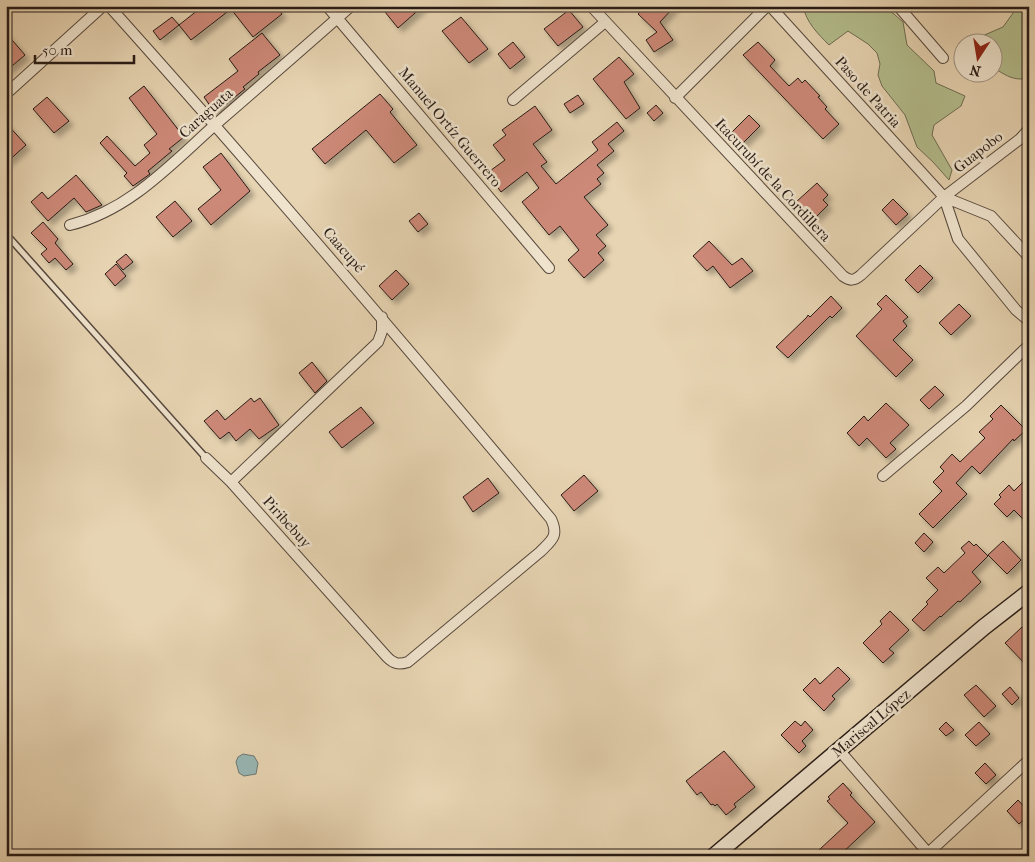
<svg xmlns="http://www.w3.org/2000/svg" width="1035" height="862" font-family="'IM FELL French Canon',serif">
	<style>
		.green { fill: #b4bd8d; stroke: #6e6c52 }
		.water { fill: #98b7b4; stroke: #6b7975 }
		.building { fill: #cd8978; stroke: #271b16; filter: url(#shadow) }
		.lines { fill: none; stroke-linecap: round; stroke-linejoin: round }
		.lane-casing { stroke: #57493d; stroke-width: 8 }
		.street-casing { stroke: #57493d; stroke-width: 12 }
		.secondary-casing { stroke: #271b16; stroke-width: 18 }
		.lane { stroke: #efe3cd; stroke-width: 5 }
		.street { stroke: #efe3cd; stroke-width: 10 }
		.secondary { stroke: #efe3cd; stroke-width: 15 }
		.labels { text-anchor: middle; dominant-baseline: central; stroke-width: 5; stroke-linejoin: round; paint-order: stroke }
		.street-label { font-size: 15px; fill: #271b16; stroke: #efe3cd }
	</style>
	<defs>
		<filter id="shadow"><feDropShadow dx="4.5" dy="4.5" stdDeviation="2.5" flood-color="#0004"/></filter>
	</defs>
	<rect width="100%" height="100%" fill="#e7d4b2"/>
	<filter id="stains"><feTurbulence type="fractalNoise" baseFrequency=".004" numOctaves="4"/><feColorMatrix values="0 0 0 0 .2 0 0 0 0 .09 0 0 0 0 .02 0 0 0 .5 -.17"/></filter>
	<radialGradient id="worn" r=".72"><stop offset=".6" stop-color="#630" stop-opacity="0"/><stop offset="1" stop-color="#630" stop-opacity=".3"/></radialGradient>
	<path class="green" d="M803 6H881L894 14 903 22 907 45 934 71 936 83 965 96 961 106 934 125 932 135 952 170 949 180 933 162 917 147 905 115 882 86 878 75 880 64 877 53 868 44 848 31 829 45C818 34 806 22 803 6Z
		M1029 6V77C1016 83 1003 74 993 67L992 42H973V40L1003 27 1016 9Z"/>
	<path class="water" d="M243 754 254 756 258 763 256 774 244 776 239 773 236 762 238 757Z"/>
	<path class="building" d="M203 6H276L282 14 253 37 231 9 191 40 179 25Z
		M392 6H423L398 28 385 12Z
		M646 6H675L660 22 673 40 654 52 646 40 657 32 638 14Z
		M569 10 583 27 558 46 544 29Z
		M172 17 179 25 160 40 153 31Z
		M461 17 488 49 469 63 442 31Z
		M6 33 25 55 6 71Z
		M262 33 280 55 258 72 259 74 243 87 245 89 215 113 204 97 238 71 229 59Z
		M513 42 525 57 510 69 498 54Z
		M758 42 775 60 770 66 789 86 798 78 802 83 805 80 820 96 818 97 827 107 825 109 839 124 823 139 743 55Z
		M619 57 634 74 624 82 640 108 626 119 593 79Z
		M144 86 184 137 169 149 172 151 148 171 150 174 133 186 124 176 127 173 100 143 107 136 135 166 150 153 144 145 157 134 129 98Z
		M380 94 393 109 390 112 417 145 394 163 366 130 325 164 312 149Z
		M578 95 584 104 570 113 564 104Z
		M47 97 69 121 54 133 33 109Z
		M656 105 663 113 654 121 647 113Z
		M535 106 552 130 533 144 547 162 541 166 556 184 598 150 592 142 601 135 617 122 624 131 608 144 614 151 597 165 604 173 597 179 601 184 584 197 608 225 596 235 606 246 598 253 604 260 584 278 568 260 579 250 560 226 549 235 522 202 539 188 527 172 501 192 487 173 505 160 493 145 506 135 502 130Z
		M749 115 760 126 742 144 731 133Z
		M6 123 26 145 6 163Z
		M221 153 250 191 211 225 198 209 221 190 203 167Z
		M76 175 102 205 86 212 74 198 48 221 31 202 42 192 48 199Z
		M817 183 828 195 823 200 828 205 815 218 810 212 807 214 796 202Z
		M893 199 908 214 896 225 882 210Z
		M175 201 192 221 173 237 156 217Z
		M419 213 428 224 418 232 409 221Z
		M43 222 58 239 55 243 73 264 66 270 55 258 49 263 41 254 47 249 31 233Z
		M709 241 732 265 742 258 753 271 730 288 713 266 707 271 693 256Z
		M126 254 133 262 123 270 116 262Z
		M116 264 126 276 115 286 105 274Z
		M920 265 933 278 918 293 905 280Z
		M396 270 409 284 392 300 379 286Z
		M886 295 908 317 903 321 907 326 893 340 913 360 896 377 856 336 882 309 877 304Z
		M831 296 842 308 832 318 830 316 788 358 776 347 807 317 808 315 810 317Z
		M959 304 971 316 951 335 939 323Z
		M312 362 327 381 315 393 299 373Z
		M935 386 944 395 929 409 920 400Z
		M251 398 254 402 260 398 279 425 259 439 250 429 236 441 229 432 220 439 204 421 217 410 225 420Z
		M886 403 909 425 890 443 896 449 886 458 867 438 859 446 847 433 864 416 868 421Z
		M1001 405 1026 430 1014 441 1013 439 980 474 972 466 956 483 967 494 933 528 919 514 942 491 933 482 944 471 940 467 952 454 960 462 985 438 979 432 993 419 990 416Z
		M361 407 374 423 342 448 329 432Z
		M584 475 598 491 574 511 561 495Z
		M1029 476V525L1014 510 1007 517 994 504 1001 497 999 495 1009 485 1014 491Z
		M488 478 499 493 473 512 463 497Z
		M924 533 933 542 924 552 915 543Z
		M969 541 974 546 976 544 988 556 972 572 981 582 960 602 958 601 941 617 940 616 924 631 912 620 928 604 926 602 938 590 926 578 938 567 944 573 965 553 961 548Z
		M1003 541 1021 560 1007 574 988 555Z
		M890 611 909 630 889 649 894 653 883 663 863 643 882 624 880 621Z
		M1022 627 1029 634V668L1005 643Z
		M838 667 850 679 832 696 835 699 824 711 803 690 815 678 820 684Z
		M976 685 996 706 984 717 964 695Z
		M1010 687 1019 698 1012 705 1002 694Z
		M795 721 801 726 805 721 813 730 802 741 806 746 799 753 781 735Z
		M946 722 954 730 946 736 939 729Z
		M979 722 990 734 976 746 965 735Z
		M724 751 755 787 734 804 736 807 726 815 717 804 715 806 713 804 711 805 701 792 697 795 686 781Z
		M985 763 996 775 986 784 975 773Z
		M843 783 852 793 850 795 875 822 839 856H824L819 850 848 823 827 801 830 799 828 797Z
		M1018 800 1029 812V815L1019 824 1007 811Z"/>
	<g class="lines">
		<defs>
			<path id="lane" d="M6 234 206 458"/>
			<path id="street" d="M109 6C260 174 406 346 551 519 559 536 552 540 540 552L408 662C399 665 394 664 387 657L231 482 206 458
				M327 6 549 268
				M591 6 843 276C850 281 854 281 861 275L944 197 1020 139 1029 129
				M770 6 944 197 958 239 1016 310 1029 321
				M898 6 943 58
				M6 94 103 6
				M675 98 767 6
				M513 100 605 22
				M944 197 991 216 1029 257
				M70 225C130 210 171 164 216 124 261 85 306 46 351 6
				M883 476 966 406 1029 345
				M231 482 378 342 382 331V317
				M839 750 928 853
				M925 856 1029 760"/>
			<path id="secondary" d="M714 856 984 627 1029 592"/>
		</defs>
		<use href="#lane" class="lane-casing"/>
		<use href="#street" class="street-casing"/>
		<use href="#secondary" class="secondary-casing"/>
		<use href="#lane" class="lane"/>
		<use href="#street" class="street"/>
		<use href="#secondary" class="secondary"/>
	</g>
	<g class="labels">
		<g class="street-label">
			<text transform="translate(868 92) rotate(48)">Paso de Patria</text>
			<text transform="translate(206 113) rotate(-42)">Caraguata</text>
			<text transform="translate(450 127) rotate(50)">Manuel Ortíz Guerrero</text>
			<text transform="translate(978 152) rotate(-38)">Guapobo</text>
			<text transform="translate(773 180) rotate(47)">Itacurubí de la Cordillera</text>
			<text transform="translate(344 250) rotate(49)">Caacupé</text>
			<text transform="translate(287 522) rotate(48)">Piribebuy</text>
			<text transform="translate(871 723) rotate(-40)">Mariscal López</text>
		</g>
	</g>
	<rect width="1035" height="862" fill="none" stroke="#e7d4b2" stroke-width="25"/>
	<rect x="8" y="8" width="1020" height="847" fill="none" stroke="#271b16" stroke-width="2.5"/>
	<rect x="12" y="12" width="1010" height="837" fill="none" stroke="#271b16"/>
	<g transform="translate(978 58) rotate(192)"><circle r="24" fill="#efe3cd" stroke="#9f9384"/>
	<path d="M0-4L9 19L0 12L-9 19Z" fill="#8f2418"/>
	<text y="-8" font-size="14" font-weight="bold" text-anchor="middle" fill="#271b16">N</text>
	</g>
	<path d="M35 55v8h99v-8" fill="none" stroke="#271b16" stroke-width="2.5"/>
	<text x="42" y="55" font-size="15" fill="#271b16" stroke="#efe3cd" stroke-width="4" paint-order="stroke">50 m</text>
	<rect width="100%" height="100%" filter="url(#stains)"/>
	<rect width="100%" height="100%" fill="url(#worn)"/>
</svg>
